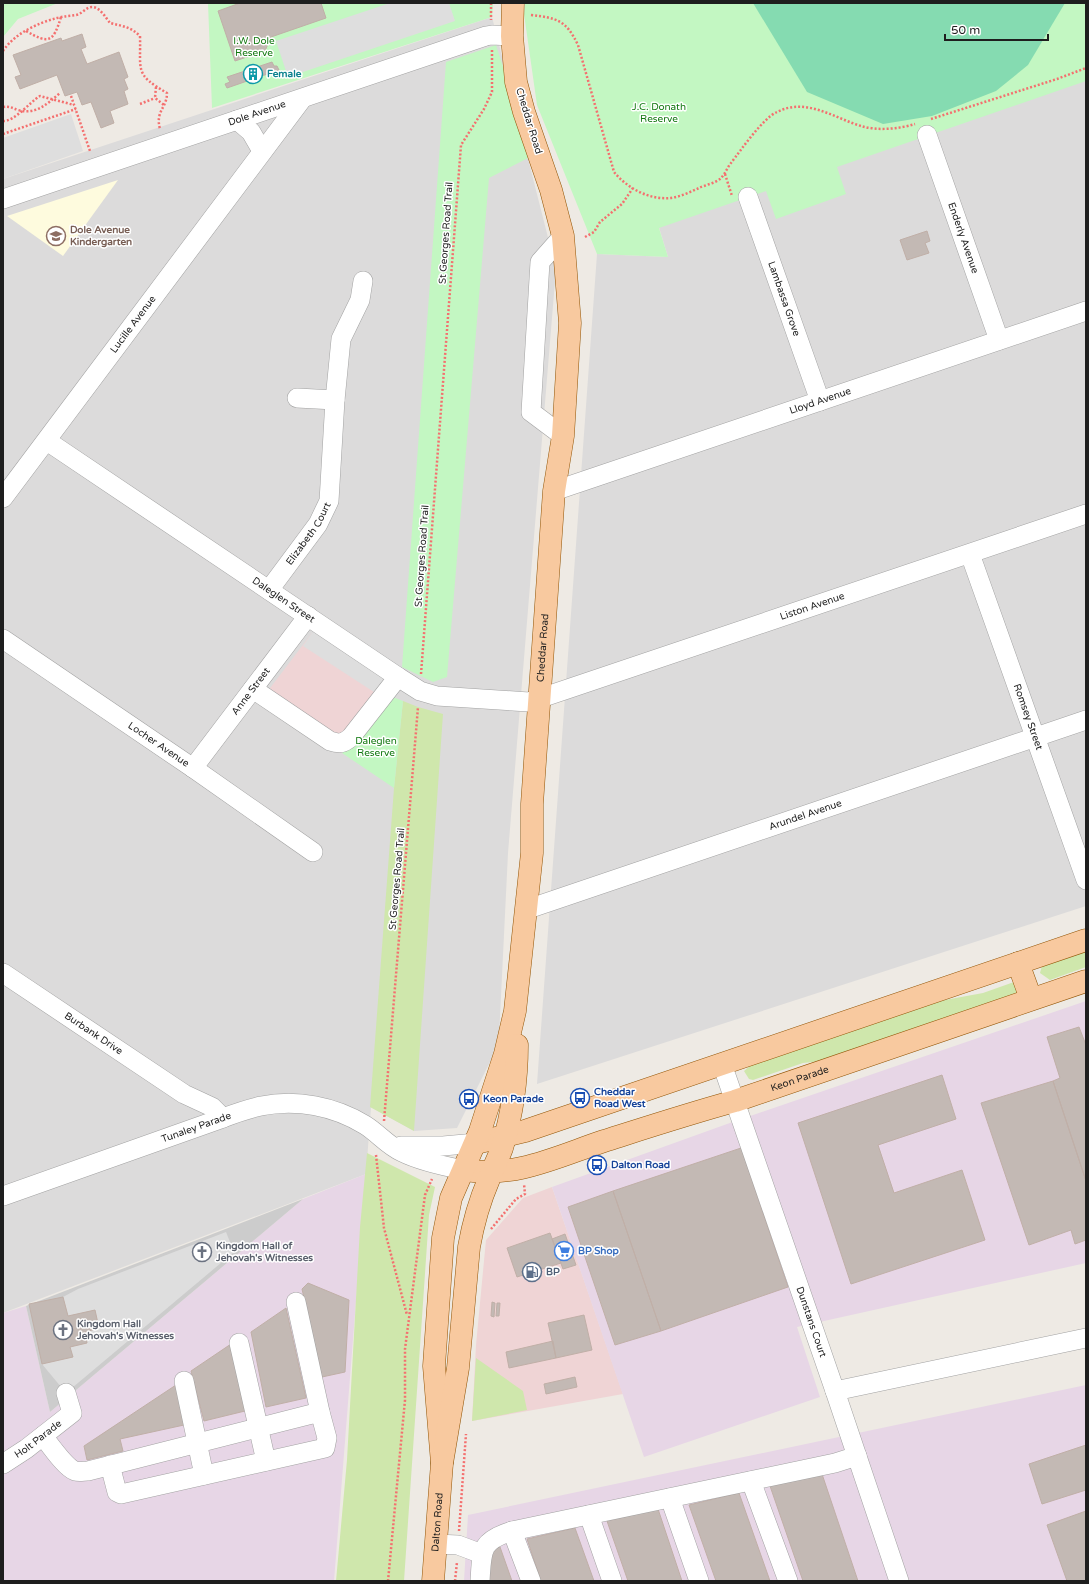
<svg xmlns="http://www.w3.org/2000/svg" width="1089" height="1584" font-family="'Varela Round',sans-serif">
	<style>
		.residential { fill: #dcdbdb }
		.commercial { fill: #efd4d5 }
		.industrial { fill: #e7d6e6 }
		.education { fill: #fefbde }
		.religious { fill: #ccc }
		.grass { fill: #cfe7ac }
		.park { fill: #c3f7c2 }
		.pitch { fill: #85dbb1 }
		.parking { fill: #dedede }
		.building { fill: #c3b9b4; stroke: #c0afa7 }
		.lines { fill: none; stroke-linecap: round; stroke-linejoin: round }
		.minor-casing { stroke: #a2a2a2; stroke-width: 20 }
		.major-casing { stroke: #925506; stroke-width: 23 }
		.path { stroke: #f4706f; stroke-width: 2.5; stroke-dasharray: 2 2; stroke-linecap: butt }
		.minor { stroke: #fff; stroke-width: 19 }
		.major { stroke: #f8c99f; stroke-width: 22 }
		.labels { text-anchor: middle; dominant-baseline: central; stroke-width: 3; stroke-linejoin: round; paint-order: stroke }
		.park-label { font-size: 10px; fill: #11780f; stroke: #fff }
		.culture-label { font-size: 10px; font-weight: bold; fill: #0d838f; stroke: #fff; text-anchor: start }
		.street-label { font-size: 10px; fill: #1e1e1e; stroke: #fff }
		.education-label { font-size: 10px; font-weight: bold; fill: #785e54; stroke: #fff; text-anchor: start }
		.transit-label { font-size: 10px; font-weight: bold; fill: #164399; stroke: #fff; text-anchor: start }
		.worship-label { font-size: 10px; font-weight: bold; fill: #5b616d; stroke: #fff; text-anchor: start }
		.shop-label { font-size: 10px; font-weight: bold; fill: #366cbe; stroke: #fff; text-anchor: start }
		.service-label { font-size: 10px; font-weight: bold; fill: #4e5e75; stroke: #fff; text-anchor: start }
	</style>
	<rect width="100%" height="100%" fill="#eeeae4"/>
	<path class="residential" d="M492 17 556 269 508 853 499 1037 492 1058 457 1128 414 1131 371 1107 366 1174 3 1313V179Z
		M1086 79V906L537 1084 597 254 668 257 657 221Z"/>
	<path class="commercial" d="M312 633 388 695 342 753 261 700Z
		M552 1187 623 1394 472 1421 476 1345 486 1240 523 1198Z"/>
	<path class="industrial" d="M1086 1001V1263L797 1327 820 1397 644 1457 552 1187 727 1124Z
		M366 1174 334 1581H3V1313L26 1306 50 1412 303 1199Z
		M1086 1385V1581H464L468 1515Z"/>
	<path class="education" d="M118 180 63 256 7 216Z"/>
	<path class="religious" d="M303 1199 50 1412 26 1306Z"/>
	<path class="grass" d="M403 701 418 707 443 714 414 1131 370 1107 394 788Z
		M1086 951V967L1050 980 1040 973 1042 966Z
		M1014 982 1020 992 831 1060 803 1063 753 1080 749 1079 744 1071 751 1065 934 1002 983 993Z
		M367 1153 435 1187 429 1215 404 1581H336L347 1460 360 1227Z
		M476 1358 523 1391 527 1410 472 1421Z"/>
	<path class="park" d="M3 3H58L18 19 3 37Z
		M208 3H493L492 17 212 108Z
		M525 3H1086V81L837 167 846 194 776 219 766 191 659 228 668 257 597 254 537 105 524 14Z
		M496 45 532 156 489 178 447 677 433 682 402 667 446 62Z
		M388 695 403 701 394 788 342 753Z"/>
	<path class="pitch" d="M753 3H1065L1028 65 996 91 932 116 883 124 807 92Z"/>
	<path class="parking" d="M390 3H449L455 21 288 77 276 41Z
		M71 114 83 151 3 179V138Z
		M312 633H319L388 680 377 694 303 646Z
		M226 1232 234 1252 66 1393 42 1364 72 1357 70 1347 87 1343 85 1332 99 1328 95 1310 68 1316 63 1297 78 1289Z"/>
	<path class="building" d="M240 3H321L326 18 271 37 265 51 235 61 218 11Z
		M82 34 86 47 81 49 87 64 119 52 128 77 124 79 128 89 124 91 128 104 110 111 114 123 101 128 91 102 82 105 77 92 65 96 57 75 20 89 15 77 21 75 13 55 61 38 62 41Z
		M272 62 274 66H277L279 70 227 88 225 84 230 82 227 77Z
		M927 231 930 241 925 243 929 253 907 260 900 240Z
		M1079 1027 1086 1045V1181L1053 1081 1060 1078 1047 1037Z
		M942 1075 956 1119 878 1145 894 1193 962 1170 985 1240 851 1284 798 1123Z
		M1053 1081 1086 1181V1240L1075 1244 1071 1230 1029 1245 981 1103Z
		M741 1148 788 1287 661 1331 613 1191Z
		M613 1191 661 1331 615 1345 568 1207Z
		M550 1233 561 1263 517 1277 507 1248Z
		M565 1234 576 1265 563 1269 552 1239Z
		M308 1283 349 1300 345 1372 322 1377 302 1289Z
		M63 1297 68 1316 95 1310 99 1328 85 1332 87 1343 70 1347 73 1357 42 1364 29 1304Z
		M492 1302 495 1303 494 1317 491 1316Z
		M497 1303H500L499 1316H496Z
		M286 1308 306 1398 266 1407 251 1332Z
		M584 1315 592 1350 556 1358 548 1323Z
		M553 1341 556 1358 509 1368 506 1352Z
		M231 1344 245 1411 204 1421 191 1371Z
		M575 1377 577 1387 546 1394 544 1384Z
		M176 1385 184 1425 120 1439 123 1451 87 1460 84 1446Z
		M1086 1445V1490L1042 1504 1029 1464Z
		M822 1474 858 1581H803L770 1486Z
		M739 1493 770 1581H716L689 1505Z
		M658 1509 682 1581H628L607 1521Z
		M1086 1511V1581H1067L1047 1525Z
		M575 1528 594 1581H541L527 1539Z
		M500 1547 512 1581H489L492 1549Z"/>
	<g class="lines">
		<defs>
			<g id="minor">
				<path d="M237 120 251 132 262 151"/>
				<path id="s1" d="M927 135 999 340"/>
				<path id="s2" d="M748 197 820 401"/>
				<path id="s3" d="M3 199 486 36 492 35 512 36"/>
				<path d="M297 398 335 400"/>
				<path d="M563 436 531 412 540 262 563 236"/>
				<path id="s4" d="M47 441 398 677 420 691 437 696 529 702 1086 514"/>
				<path id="s5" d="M554 491 1086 311"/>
				<path id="s6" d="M3 498 302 99"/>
				<path id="s7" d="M970 554 1086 880"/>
				<path id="s8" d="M269 590 318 524 329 501 335 400 341 339 360 300 363 281"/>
				<path id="s9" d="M3 639 193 768 313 852"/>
				<path d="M253 689 330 741C339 744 343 744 351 737L398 677"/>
				<path id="s10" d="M193 768 308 616"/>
				<path id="s11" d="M525 910 1086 720"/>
				<path id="s12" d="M3 973 184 1094 212 1107 223 1118"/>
				<path id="s13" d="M722 1064 835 1391 899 1581"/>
				<path d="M401 1146H443L476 1143"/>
				<path id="s14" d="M3 1196 223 1118C236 1113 248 1109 261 1106 297 1099 334 1106 365 1125 378 1133 388 1146 402 1152 420 1161 443 1166 464 1170"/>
				<path d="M296 1302 320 1412"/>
				<path d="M239 1343 266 1461"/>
				<path d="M184 1381 204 1475"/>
				<path d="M835 1391 1086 1338"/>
				<path d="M43 1436C50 1445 65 1467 75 1471 79 1472 84 1471 88 1471L320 1412 327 1438 325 1448 121 1494 117 1492 110 1465"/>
				<path id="s15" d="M3 1464 26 1449 72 1413 66 1393"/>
				<path d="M751 1481 788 1581"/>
				<path d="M670 1498 699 1581"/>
				<path d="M589 1515 612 1581"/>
				<path d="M512 1531 531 1581"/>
				<path d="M436 1544 458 1545 482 1554"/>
				<path d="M480 1581C482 1550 480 1541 512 1531L835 1463 857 1456"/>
			</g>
			<g id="major">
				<path d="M1018 963 1031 999"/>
				<path d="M476 1143 525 1131 1086 940"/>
				<path id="s16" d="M464 1170C516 1178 556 1157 604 1141 648 1127 691 1113 735 1101L1086 981"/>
				<path id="s17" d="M442 1463 434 1366 443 1238 451 1198 480 1131 505 1054 515 1011 532 853V804L554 491 563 436 570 323 563 236 551 190 524 112 516 82 512 36 513 3"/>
				<path id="s18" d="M433 1581 442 1463 458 1368 469 1247C473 1224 480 1200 489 1179 493 1168 498 1159 502 1148 512 1115 517 1078 517 1045"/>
			</g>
		</defs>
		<use href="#minor" class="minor-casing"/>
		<use href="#major" class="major-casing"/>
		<path class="path" d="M491 3V20
			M531 15C557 18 566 20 578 45L614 172C627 188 649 200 670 198 680 197 690 192 699 188 705 185 716 183 721 178 725 174 727 168 731 163 741 150 763 118 777 112 806 97 834 118 861 126 877 131 899 129 915 124
			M26 31C49 44 53 43 61 17
			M3 51C15 33 38 23 57 18 64 16 70 16 76 15 82 14 86 7 92 7 100 7 106 18 110 23 122 26 131 27 140 36 141 71 134 74 167 93 167 108 155 111 160 129
			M156 87 155 98 164 105
			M71 96 90 151
			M140 104 155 98
			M3 107C10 106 12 108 18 110 36 115 47 104 60 93
			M931 119 1057 79 1086 68
			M3 121C14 122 30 102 40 96L74 105
			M3 134 76 109
			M725 174 732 196
			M585 237 594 232 600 222 622 204 633 188
			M421 674 461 145 484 109 492 92V49
			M384 1121 418 707
			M376 1155 384 1228 407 1315
			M491 1229 516 1199 525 1194 524 1184
			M459 1531 466 1434
			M388 1581 405 1400V1349L425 1195 432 1179
			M455 1581 457 1562"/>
		<use href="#minor" class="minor"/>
		<use href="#major" class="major"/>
	</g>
	<defs>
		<symbol id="building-ring" viewBox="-11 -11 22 22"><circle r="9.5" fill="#fff" stroke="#0f9aa8" stroke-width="1.5"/><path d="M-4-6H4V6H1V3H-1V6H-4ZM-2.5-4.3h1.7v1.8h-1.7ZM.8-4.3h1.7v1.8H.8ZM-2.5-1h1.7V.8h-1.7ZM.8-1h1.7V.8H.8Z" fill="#0f9aa8"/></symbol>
		<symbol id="school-ring" viewBox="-11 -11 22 22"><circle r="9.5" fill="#fff" stroke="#8d6e63" stroke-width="1.5"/><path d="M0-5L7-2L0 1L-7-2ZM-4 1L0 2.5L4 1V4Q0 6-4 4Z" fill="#8d6e63"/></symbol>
		<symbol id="bus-ring" viewBox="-11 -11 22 22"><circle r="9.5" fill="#fff" stroke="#1a4fb4" stroke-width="1.5"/><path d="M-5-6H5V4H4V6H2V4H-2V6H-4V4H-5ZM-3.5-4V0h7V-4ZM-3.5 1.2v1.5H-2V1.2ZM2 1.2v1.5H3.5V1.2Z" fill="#1a4fb4"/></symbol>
		<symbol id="supermarket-ring" viewBox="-11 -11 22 22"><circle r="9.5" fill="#fff" stroke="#3f7fe0" stroke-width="1.5"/><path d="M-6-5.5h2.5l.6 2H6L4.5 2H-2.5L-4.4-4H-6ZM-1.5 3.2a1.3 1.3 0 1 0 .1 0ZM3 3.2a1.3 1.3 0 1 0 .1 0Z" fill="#3f7fe0"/></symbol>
		<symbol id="church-ring" viewBox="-11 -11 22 22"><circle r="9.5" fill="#fff" stroke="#6b7280" stroke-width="1.5"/><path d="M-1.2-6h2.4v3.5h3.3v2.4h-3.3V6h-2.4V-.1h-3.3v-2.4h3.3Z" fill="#6b7280"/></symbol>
		<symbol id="fuel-ring" viewBox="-11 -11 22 22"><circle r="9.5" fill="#fff" stroke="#5c6f8a" stroke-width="1.5"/><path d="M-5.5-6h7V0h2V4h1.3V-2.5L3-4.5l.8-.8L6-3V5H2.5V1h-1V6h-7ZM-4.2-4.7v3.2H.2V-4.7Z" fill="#5c6f8a"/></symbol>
	</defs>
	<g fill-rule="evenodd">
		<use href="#building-ring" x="242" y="63" width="22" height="22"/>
		<use href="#school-ring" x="45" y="225" width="22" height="22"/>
		<use href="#bus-ring" x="569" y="1087" width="22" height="22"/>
		<use href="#bus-ring" x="458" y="1088" width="22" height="22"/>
		<use href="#bus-ring" x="586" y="1154" width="22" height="22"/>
		<use href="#supermarket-ring" x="553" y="1240" width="22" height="22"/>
		<use href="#church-ring" x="191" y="1241" width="22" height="22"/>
		<use href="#fuel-ring" x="521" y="1261" width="22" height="22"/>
		<use href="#church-ring" x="52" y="1319" width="22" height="22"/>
	</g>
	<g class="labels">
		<g class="park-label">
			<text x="254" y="41">I.W. Dole<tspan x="254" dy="12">Reserve</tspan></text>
			<text x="659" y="107">J.C. Donath<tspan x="659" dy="12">Reserve</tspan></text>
			<text x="376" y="741">Daleglen<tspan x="376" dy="12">Reserve</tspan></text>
		</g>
		<g class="culture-label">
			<text x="267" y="74">Female</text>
		</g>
		<g class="street-label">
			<text stroke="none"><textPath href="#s3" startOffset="268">Dole Avenue</textPath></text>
			<text transform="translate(529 121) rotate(73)">Cheddar Road</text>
			<text transform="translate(446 233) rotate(-86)">St Georges Road Trail</text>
			<text stroke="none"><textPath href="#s1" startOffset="109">Enderly Avenue</textPath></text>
			<text stroke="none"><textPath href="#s2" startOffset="108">Lambassa Grove</textPath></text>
			<text stroke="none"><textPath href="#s6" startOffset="217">Lucille Avenue</textPath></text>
			<text stroke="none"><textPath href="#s5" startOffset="281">Lloyd Avenue</textPath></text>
			<text stroke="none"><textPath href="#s8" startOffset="69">Elizabeth Court</textPath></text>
			<text transform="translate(422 556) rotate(-86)">St Georges Road Trail</text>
			<text stroke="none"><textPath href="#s4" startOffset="285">Daleglen Street</textPath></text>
			<text stroke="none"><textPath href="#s4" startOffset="858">Liston Avenue</textPath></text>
			<text stroke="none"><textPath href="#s17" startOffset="829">Cheddar Road</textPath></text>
			<text stroke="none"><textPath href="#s10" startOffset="96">Anne Street</textPath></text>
			<text stroke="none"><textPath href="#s7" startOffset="173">Romsey Street</textPath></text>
			<text stroke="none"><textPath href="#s9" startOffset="188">Locher Avenue</textPath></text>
			<text stroke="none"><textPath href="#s11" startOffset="296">Arundel Avenue</textPath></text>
			<text transform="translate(397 879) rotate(-85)">St Georges Road Trail</text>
			<text stroke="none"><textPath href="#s12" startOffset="109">Burbank Drive</textPath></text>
			<text stroke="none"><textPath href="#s16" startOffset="350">Keon Parade</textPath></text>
			<text stroke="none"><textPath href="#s14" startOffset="205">Tunaley Parade</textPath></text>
			<text stroke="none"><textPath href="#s13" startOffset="273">Dunstans Court</textPath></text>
			<text stroke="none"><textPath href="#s15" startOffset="43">Holt Parade</textPath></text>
			<text stroke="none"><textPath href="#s18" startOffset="59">Dalton Road</textPath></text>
		</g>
		<g class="education-label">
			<text x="70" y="230">Dole Avenue<tspan x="70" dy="12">Kindergarten</tspan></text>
		</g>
		<g class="transit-label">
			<text x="594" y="1092">Cheddar<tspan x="594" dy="12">Road West</tspan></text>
			<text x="483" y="1099">Keon Parade</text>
			<text x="611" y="1165">Dalton Road</text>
		</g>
		<g class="worship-label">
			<text x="216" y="1246">Kingdom Hall of<tspan x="216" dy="12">Jehovah's Witnesses</tspan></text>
			<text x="77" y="1324">Kingdom Hall<tspan x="77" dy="12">Jehovah's Witnesses</tspan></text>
		</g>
		<g class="shop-label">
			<text x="578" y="1251">BP Shop</text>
		</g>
		<g class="service-label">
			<text x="546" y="1272">BP</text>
		</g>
	</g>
	<rect width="1089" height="1584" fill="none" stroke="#1e1e1e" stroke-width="8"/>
	<path d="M945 34v6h103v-6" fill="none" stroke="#1e1e1e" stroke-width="2"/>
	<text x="951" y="34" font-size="12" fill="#1e1e1e" stroke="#ffffff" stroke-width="3" paint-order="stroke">50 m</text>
</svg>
